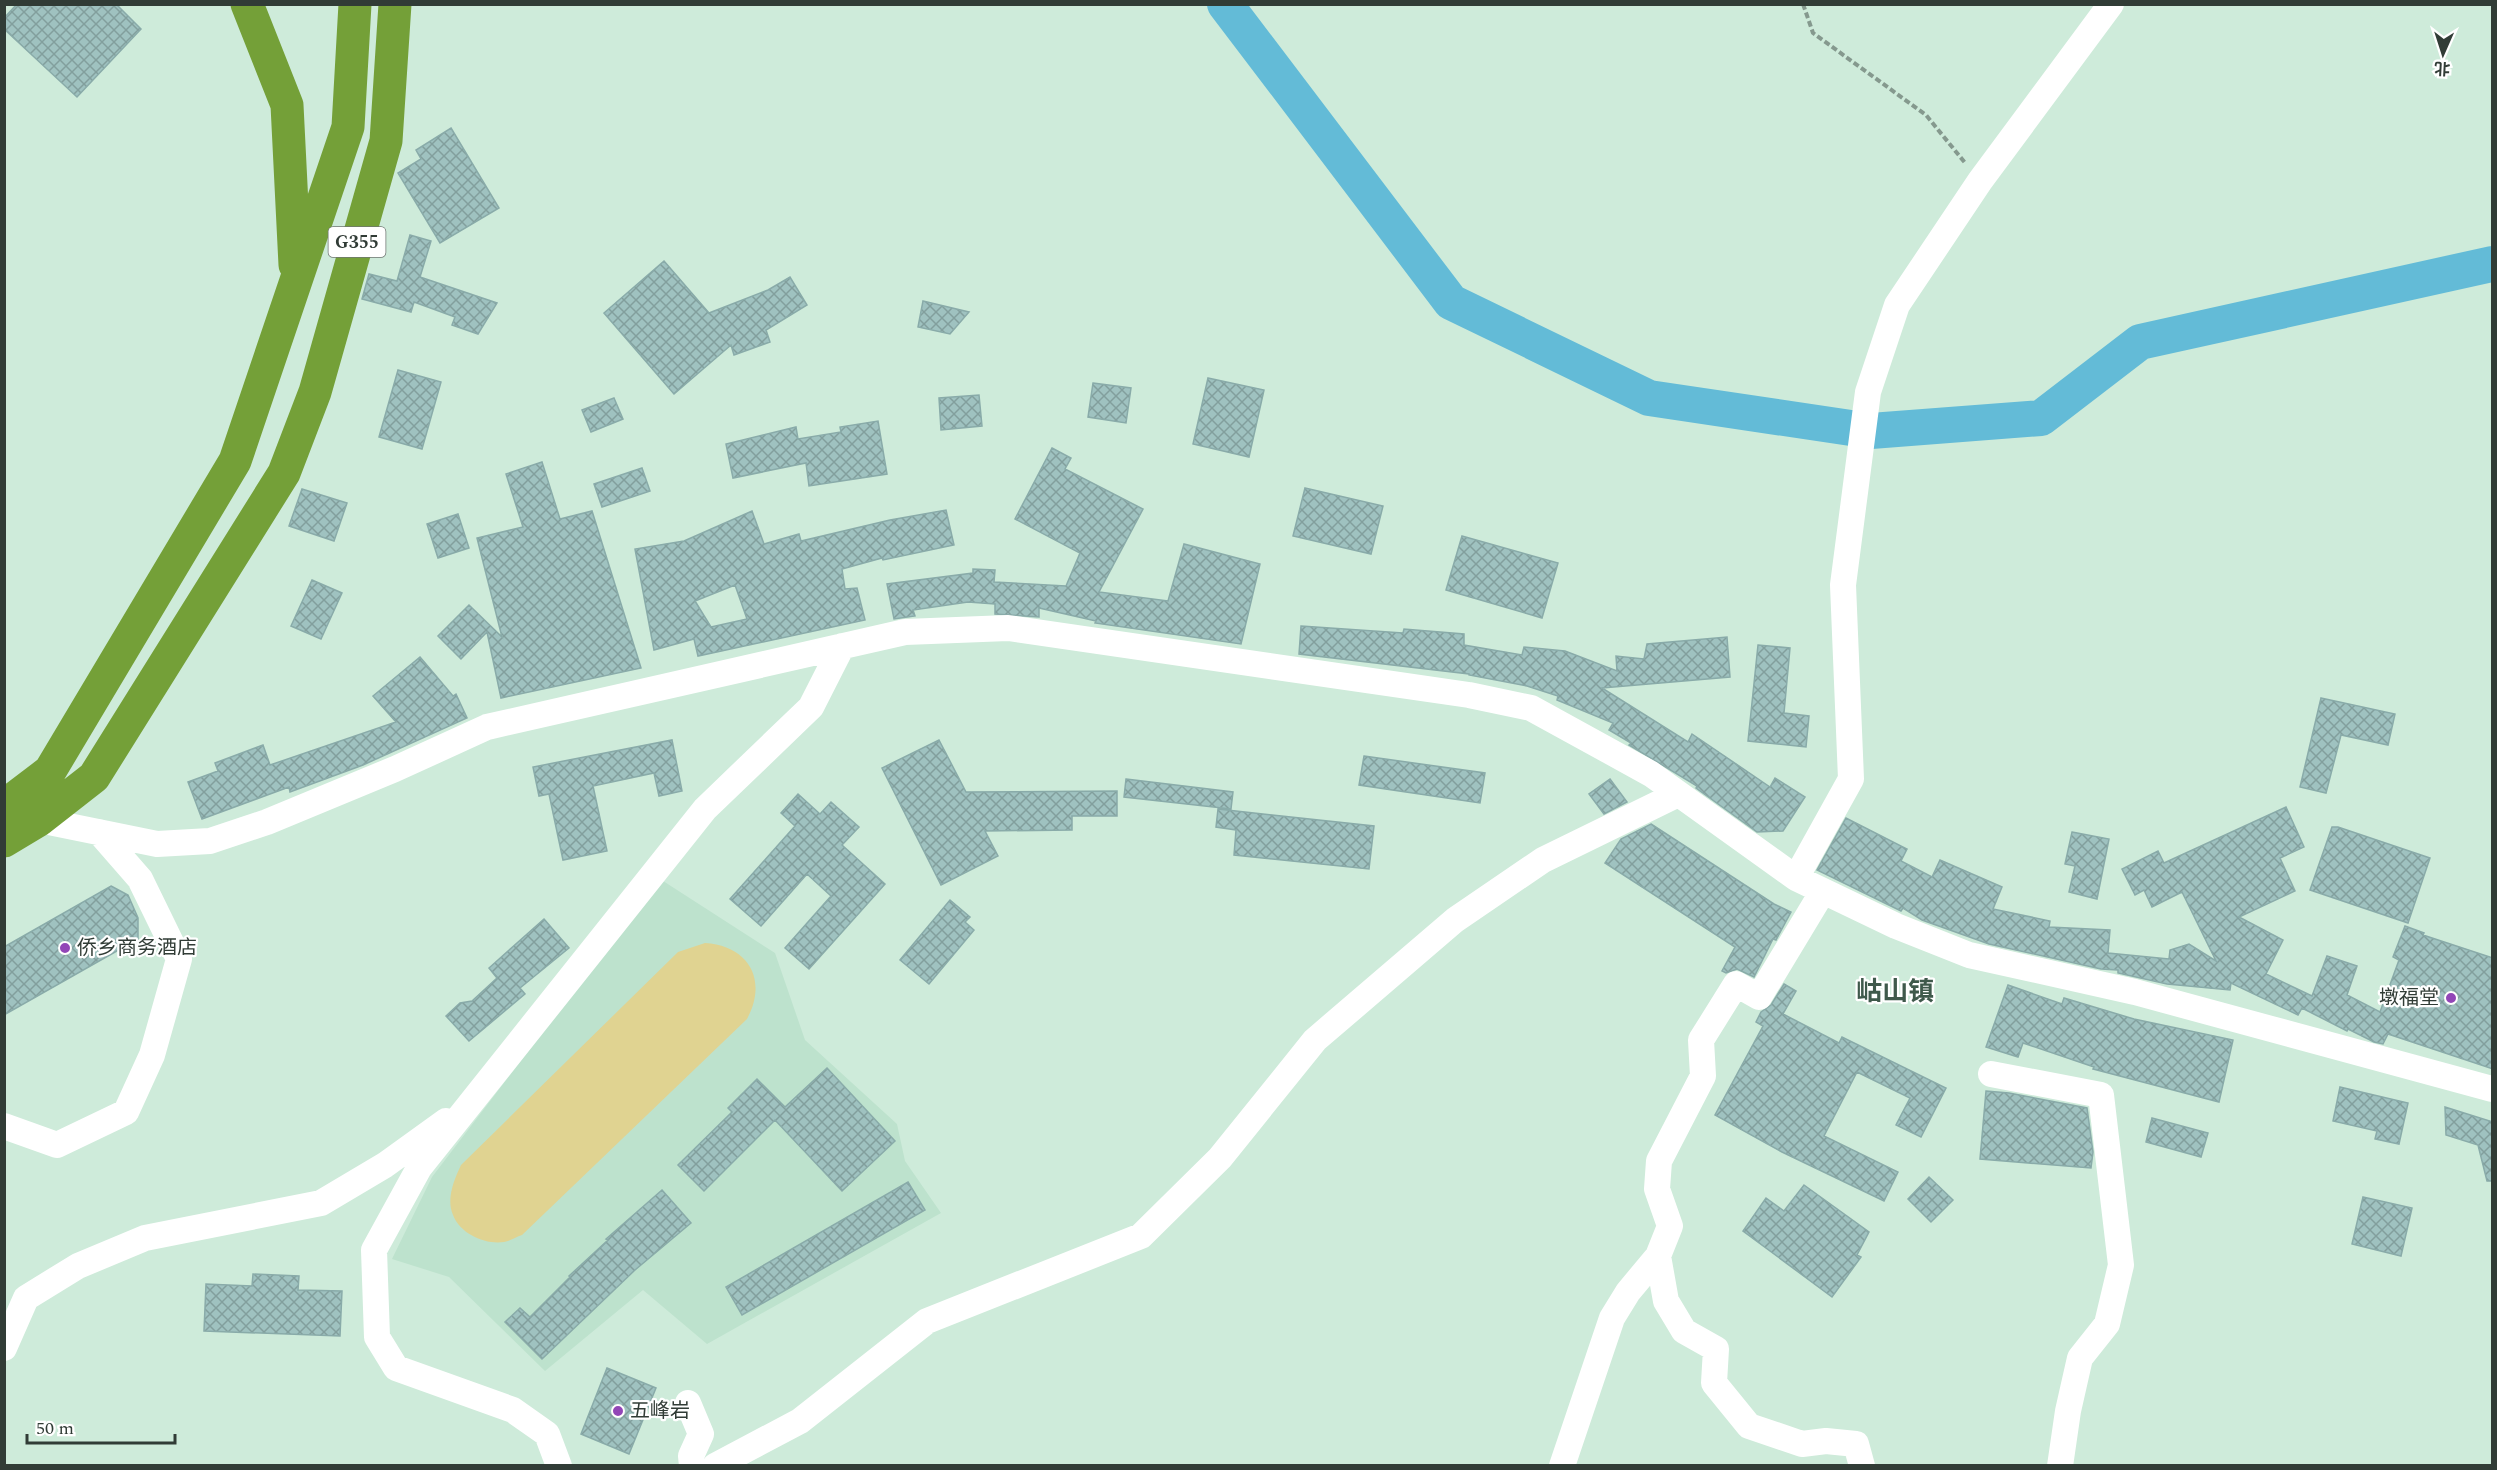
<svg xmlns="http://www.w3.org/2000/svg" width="2497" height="1470" font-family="Spectral,'Noto Sans SC',serif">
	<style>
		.built { fill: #bde2cd }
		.garden { fill: #e0d391 }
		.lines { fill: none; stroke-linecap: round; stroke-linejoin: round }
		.river { stroke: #63bbd7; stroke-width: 36 }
		.building { fill: url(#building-cross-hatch); stroke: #89aba9; stroke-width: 1.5; fill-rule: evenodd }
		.path { stroke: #85998e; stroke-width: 4; stroke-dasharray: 6 3; stroke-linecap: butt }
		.minor { stroke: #fff; stroke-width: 26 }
		.highway { stroke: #74a038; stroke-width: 33 }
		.poi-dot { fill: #9246b7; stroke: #fff; stroke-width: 2 }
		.labels { text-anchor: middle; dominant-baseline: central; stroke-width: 4.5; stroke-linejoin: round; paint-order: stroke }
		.shield { fill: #fff; stroke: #6f7672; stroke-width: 1.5 }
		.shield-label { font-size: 18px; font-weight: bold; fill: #313c36 }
		.poi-label { font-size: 20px; fill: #313c36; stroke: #fff; text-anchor: start }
		.district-label { font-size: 26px; font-weight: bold; fill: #3f594b; stroke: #fff }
	</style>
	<defs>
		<pattern id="building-cross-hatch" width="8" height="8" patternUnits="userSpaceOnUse" patternTransform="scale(1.5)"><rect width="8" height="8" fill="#9fc2c0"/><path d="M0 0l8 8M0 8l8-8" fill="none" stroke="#829f9d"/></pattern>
	</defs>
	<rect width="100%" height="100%" fill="#ceebda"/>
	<path class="built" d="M660 879 775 953 805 1040 897 1124 905 1161 941 1213 707 1344 643 1290 545 1371 449 1277 392 1259 432 1177Z"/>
	<path class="garden" d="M705 943C749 946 768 980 747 1019L522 1235C516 1237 510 1241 504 1242 486 1245 460 1234 453 1215 446 1199 454 1180 461 1165L678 952Z"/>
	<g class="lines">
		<path class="river" d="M1225 4 1451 302 1649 398 1871 431 2041 418 2140 342 2492 264"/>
	</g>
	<path class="building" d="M17 4H116L141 29 77 97 4 29V18Z
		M451 128 499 208 440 243 398 173 421 159 416 150Z
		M410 235 431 241 420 277 497 303 478 334 452 325 455 317 414 302 411 312 362 299 369 274 397 281Z
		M664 261 709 313 768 290 790 277 807 305 766 330 770 342 734 355 731 345 674 394 604 313Z
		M923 301 969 312 950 334 918 327Z
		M398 370 441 382 422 449 379 437Z
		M1208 378 1264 390 1249 457 1193 444Z
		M1093 383 1131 388 1126 423 1088 417Z
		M979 395 982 426 941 430 939 398Z
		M614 398 623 419 591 432 582 410Z
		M878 421 887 474 809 486 806 463 733 478 726 444 796 427 798 439 841 432 840 427Z
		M1052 448 1071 458 1065 469 1143 509 1099 592 1168 601 1184 544 1260 564 1241 644 1095 623 1096 621 1039 608V617L995 614V604L968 602 913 610 915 616 894 619 887 584 973 573V569L995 570 994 582 1066 586 1080 553 1015 519Z
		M542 462 560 519 592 511 641 668 501 698 487 632 461 659 438 636 469 605 502 637 477 538 523 527 506 474Z
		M642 468 650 491 602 507 594 484Z
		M1305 488 1383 506 1371 554 1293 536Z
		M302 489 347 503 334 541 289 526Z
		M946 510 954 545 883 560 882 558 842 569 845 589 857 588 865 620 698 656 694 639 654 650 635 549 684 541 752 511 764 544 799 534 801 541 890 520ZM735 585 747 619 711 627 695 601Z
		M458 514 469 548 438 558 427 524Z
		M1462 536 1558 563 1542 618 1446 590Z
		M312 580 342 593 321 639 291 626Z
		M1301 626 1403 633 1404 629 1464 634V645L1522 655 1524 647 1565 651 1617 671 1616 656 1644 659 1647 644 1727 637 1730 677 1602 688 1688 742 1692 734 1770 787 1775 778 1805 797 1783 831 1757 832 1696 788 1697 786 1629 745 1631 743 1609 730 1613 723 1557 700 1558 696 1527 686 1469 675V674L1299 654Z
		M1758 645 1790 648 1784 713 1809 716 1806 747 1748 741Z
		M420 657 453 696 456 694 467 718 363 765 290 792 289 787 202 819 188 782 218 771 215 763 263 745 270 765 396 722 373 696Z
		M2321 698 2395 714 2388 745 2341 735 2326 793 2300 787Z
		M672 740 682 791 659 796 654 773 593 786 607 851 563 860 549 794 539 796 533 767Z
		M939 740 966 792 1117 791V816H1072V830L985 831 998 856 941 885 882 768Z
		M1364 756 1485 773 1480 803 1359 785Z
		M1126 779 1233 792 1231 809 1124 797Z
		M1610 779 1627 802 1604 814 1589 794Z
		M798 794 820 814 831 802 859 827 842 845 885 884 809 969 785 948 831 896 807 874 761 926 730 899 795 826 781 813Z
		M2286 807 2304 847 2280 858 2295 891 2239 917 2283 940 2266 974 2312 996 2327 956 2357 966 2347 995 2380 1012 2399 960 2393 957 2405 926 2424 933 2423 935 2493 958V1069L2388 1034 2383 1044 2374 1042 2348 1029 2347 1031 2302 1008 2298 1015 2231 983 2230 990 2167 984 2118 973V970L2101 969 1989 944 1922 920 1903 908 1901 911 1817 870 1846 818 1907 849 1901 861 1932 877 1940 860 2002 887 1993 909 2050 921 2049 927 2110 930 2108 953 2169 959 2170 950 2189 944 2216 961 2182 892 2152 907 2144 890 2135 895 2122 869 2158 851 2164 863Z
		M1218 809 1374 826 1369 869 1234 855 1236 830 1216 827Z
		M1651 824 1774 904 1791 912 1776 940 1773 939 1754 977 1737 969 1726 973 1722 971 1735 947 1605 863 1621 839Z
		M2332 827H2338L2430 858 2408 923 2310 890Z
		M2072 832 2109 839 2097 899 2069 892 2075 866 2065 864Z
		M111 886 128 895 138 918V939L4 1015V947Z
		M950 900 970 917 965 922 974 930 929 984 900 960Z
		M544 919 569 948 520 988 525 994 469 1041 446 1016 460 1003 472 1001 497 978 489 968Z
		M1784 984 1796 991 1783 1014 1839 1043 1842 1037 1946 1088 1921 1137 1896 1125 1910 1098 1857 1072 1824 1136 1898 1172 1884 1201 1782 1152 1715 1115 1763 1026 1756 1022 1761 1012 1771 1005Z
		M2008 985 2062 1004 2064 998 2134 1019 2233 1040 2219 1102 2093 1069 2094 1067 2023 1043 2018 1057 1986 1047Z
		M827 1068 895 1141 842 1191 775 1120 704 1191 678 1165 732 1112 728 1108 757 1079 785 1107Z
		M2340 1087 2408 1103 2399 1144 2375 1139 2377 1131 2333 1121Z
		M1986 1091 2009 1093 2087 1108 2093 1152 2091 1168 1980 1159Z
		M2445 1107 2493 1122V1181H2487L2478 1145 2446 1135Z
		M2152 1118 2208 1133 2201 1157 2146 1142Z
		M1929 1177 1953 1200 1931 1222 1908 1199Z
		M908 1182 925 1210 742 1315 726 1287Z
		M1804 1185 1869 1232 1857 1255 1861 1257 1832 1297 1743 1231 1766 1198 1784 1211Z
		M662 1190 691 1223 635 1270 542 1359 505 1322 520 1308 530 1317 570 1277 569 1276 608 1240 606 1239Z
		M2363 1197 2412 1208 2401 1256 2352 1244Z
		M253 1274 299 1276 298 1290 342 1291 340 1336 204 1331 206 1284 252 1286Z
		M607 1368 656 1388 629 1454 581 1434Z"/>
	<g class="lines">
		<path class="path" d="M1803 4 1813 33 1926 115 1966 164"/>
		<path class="minor" d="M39 820 157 844 210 841 267 822 395 769 487 727 905 632 1008 628 1469 695 1531 708 1651 774 1796 878 1896 926 1969 955 2135 992 2492 1089
			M1796 878 1851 779 1843 585 1868 392 1897 305 1980 181 2111 4
			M1991 1074 2101 1095 2121 1265 2107 1324 2080 1358 2068 1411 2060 1466
			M4 1126 57 1145 126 1112 152 1055 179 959 140 879 99 832
			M1658 1256 1666 1301 1684 1331 1716 1349 1714 1383 1749 1426 1802 1444 1826 1441 1856 1444 1862 1466
			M4 1348 26 1298 78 1266 145 1238 321 1203 385 1165 446 1121
			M688 1403 701 1434 691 1456 692 1466
			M559 1466 547 1434 513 1410 396 1368 377 1337 374 1250 419 1168 705 809 811 707 842 646
			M715 1466 800 1421 927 1321 1141 1236 1220 1158 1315 1040 1455 920 1543 860 1678 794
			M1562 1466 1612 1318 1628 1292 1658 1256 1670 1226 1657 1189 1659 1161 1703 1076 1701 1040 1736 984 1759 997 1823 891"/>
		<path class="highway" d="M247 4 287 105 295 265
			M4 806 50 771 235 461 348 127 355 4
			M4 841 39 820 94 777 284 473 315 392 386 141 395 4"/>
	</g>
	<g class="poi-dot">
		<circle cx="65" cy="948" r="6"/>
		<circle cx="2451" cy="998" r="6"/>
		<circle cx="618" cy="1411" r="6"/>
	</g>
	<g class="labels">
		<rect class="shield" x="328.5" y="227" width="57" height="30" rx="4.5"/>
		<g class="shield-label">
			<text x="357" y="242">G355</text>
		</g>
		<g class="poi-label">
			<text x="77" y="948">侨乡商务酒店</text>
			<text x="2439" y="998" text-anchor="end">墩福堂</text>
			<text x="630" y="1411">五峰岩</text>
		</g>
		<g class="district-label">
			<text x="1895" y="992">岵山镇</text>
		</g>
	</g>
	<rect width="2497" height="1470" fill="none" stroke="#313c36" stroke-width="12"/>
	<g transform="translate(2443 54) rotate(183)" stroke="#ffffff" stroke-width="4.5" paint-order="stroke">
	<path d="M0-4.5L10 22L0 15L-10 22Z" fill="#313c36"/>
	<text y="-9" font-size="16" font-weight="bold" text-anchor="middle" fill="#313c36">北</text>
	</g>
	<path d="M27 1434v9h148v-9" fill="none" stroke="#313c36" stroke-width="3"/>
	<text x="36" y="1434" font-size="18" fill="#313c36" stroke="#ffffff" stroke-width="4.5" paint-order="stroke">50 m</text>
</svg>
